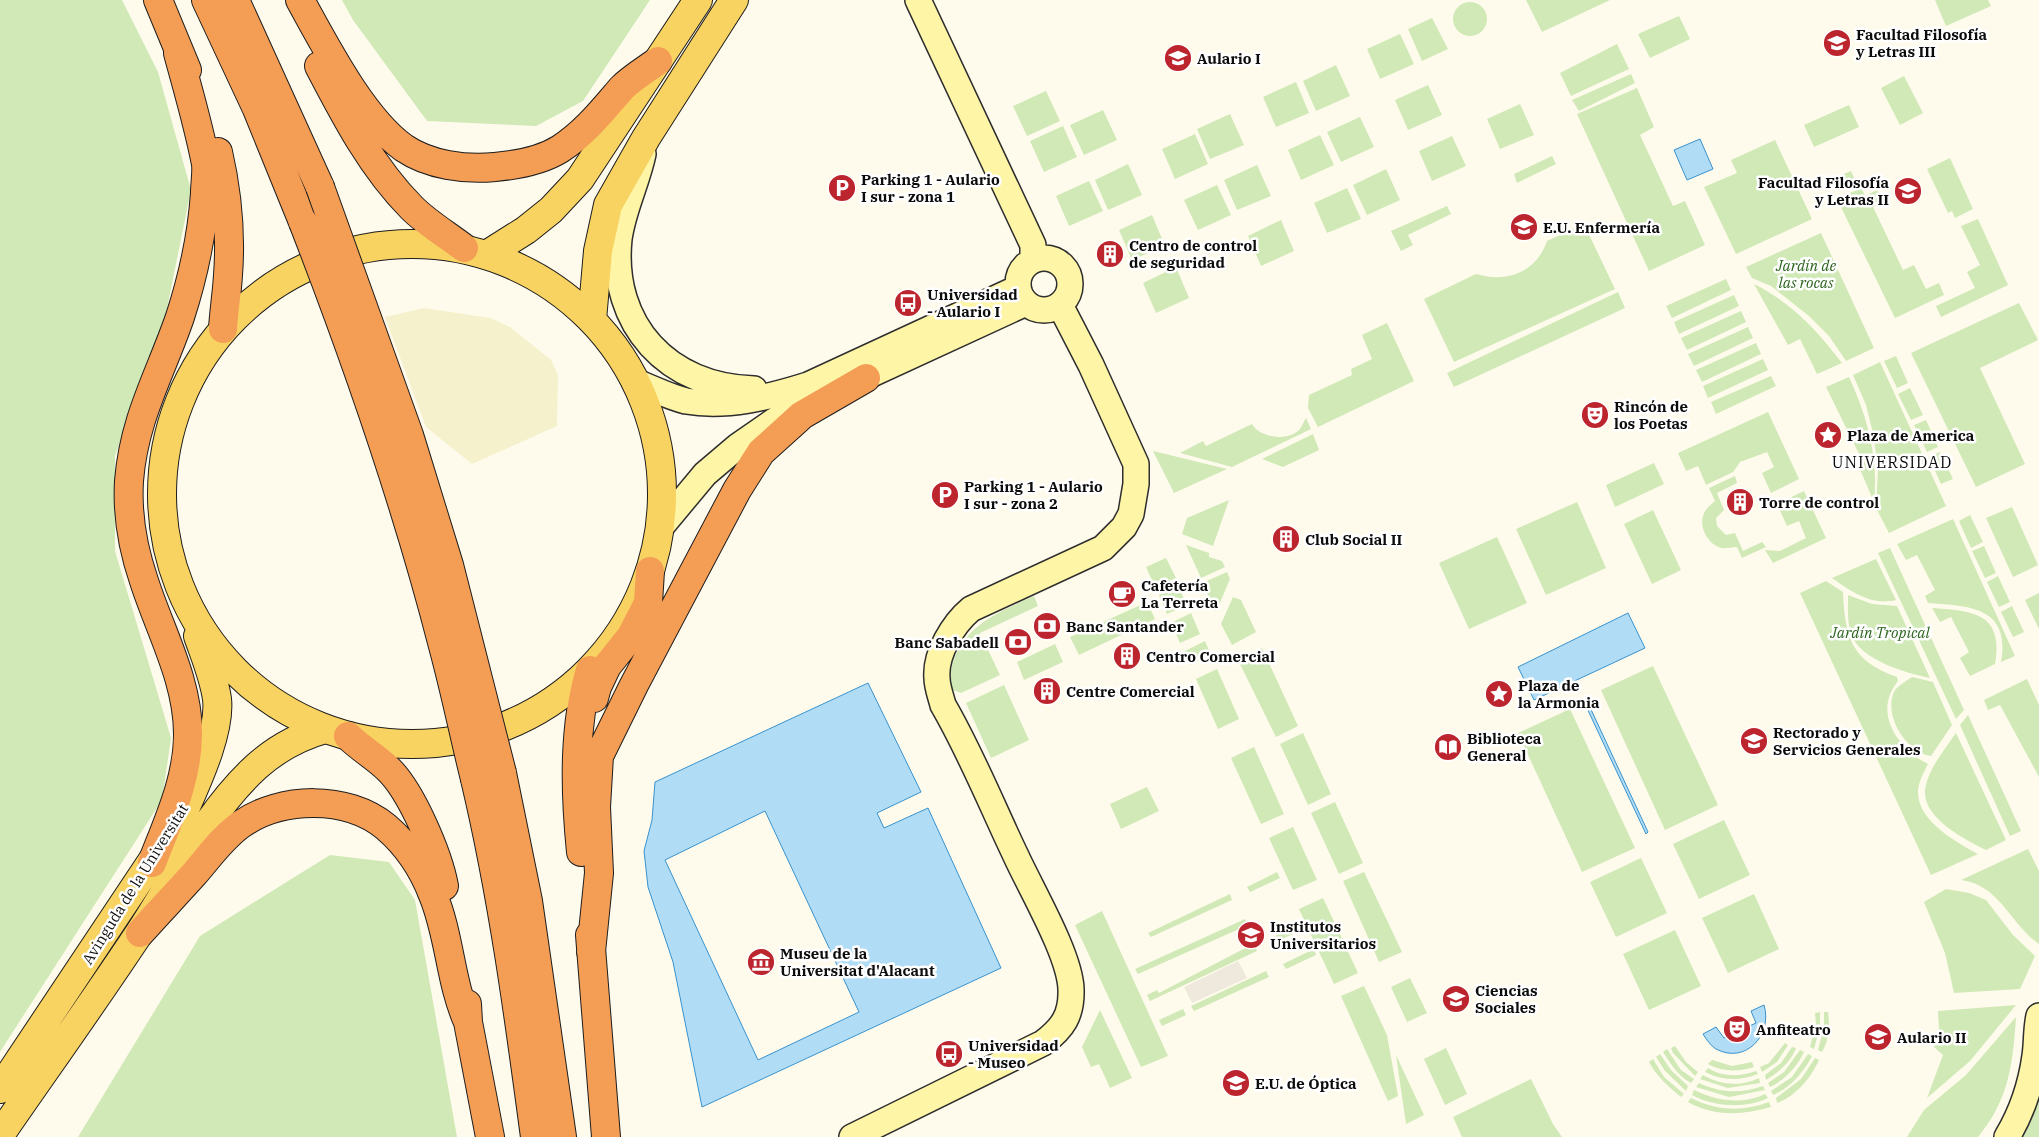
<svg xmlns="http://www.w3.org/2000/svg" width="2039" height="1137" font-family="'IBM Plex Serif',serif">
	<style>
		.farmland { fill: #f4f1cc }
		.green { fill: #d0e9b6 }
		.plaza { fill: #eee9dc }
		.water { fill: #b1dcf6; stroke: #3892cd; fill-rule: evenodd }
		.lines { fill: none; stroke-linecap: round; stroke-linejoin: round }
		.secondary-casing { stroke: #2e2e2e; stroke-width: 28 }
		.primary-casing { stroke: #1d1d1d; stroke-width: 30 }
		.highway-casing { stroke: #1d1d1d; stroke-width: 30 }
		.secondary { stroke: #fff5a7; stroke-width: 25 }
		.primary { stroke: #f8d362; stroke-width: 28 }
		.highway { stroke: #f49d55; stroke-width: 28 }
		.highway-bridge-casing { stroke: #1d1d1d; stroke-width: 30; stroke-linecap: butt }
		.highway-bridge { stroke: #f49d55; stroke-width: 28 }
		.labels { text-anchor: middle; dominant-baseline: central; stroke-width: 5; stroke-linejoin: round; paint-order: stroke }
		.poi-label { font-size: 15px; font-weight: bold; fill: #0c0c0c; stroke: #fff; text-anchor: start }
		.park-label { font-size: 15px; font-style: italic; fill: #2c641d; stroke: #fff }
		.street-label { font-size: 15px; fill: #0c0c0c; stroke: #fff }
		.neighbourhood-label { font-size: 16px; letter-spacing: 1px; fill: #0c0c0c; stroke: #fff }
	</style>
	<rect width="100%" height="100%" fill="#fffbec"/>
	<path class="farmland" d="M424 308 490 318 510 327 551 360 558 375 557 426 472 464 426 427 385 317Z"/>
	<path class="green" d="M0 0H122L158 72 191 190 165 318 115 456V551L171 738 162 800 0 1052Z
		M342 0H650L583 101 536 126 427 121 353 20Z
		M1526 0H1610L1542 32Z
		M1935 0H1988L1991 6 1946 26Z
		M1453 19a17 17 0 1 1 34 0a17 17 0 1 1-34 0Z
		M1679 16 1690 39 1650 58 1638 34Z
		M1432 18 1448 49 1422 61 1408 29Z
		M1400 34 1414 64 1380 79 1367 49Z
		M1617 44 1629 69 1571 96 1560 73Z
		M1336 65 1350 96 1316 111 1303 81Z
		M1631 74 1635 83 1579 111 1572 100Z
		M1904 76 1923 113 1900 125 1881 88Z
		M1296 82 1309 113 1276 127 1263 97Z
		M1428 85 1442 115 1408 130 1395 100Z
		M1637 88 1654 127 1640 135 1673 206 1685 201 1705 245 1649 271 1577 114Z
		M1046 91 1060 121 1027 136 1013 106Z
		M1520 104 1534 135 1500 149 1487 119Z
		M1849 105 1859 127 1814 147 1804 125Z
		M1103 110 1117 140 1084 155 1070 125Z
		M1230 114 1244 145 1210 159 1197 129Z
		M1360 117 1374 147 1341 162 1327 132Z
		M1063 126 1077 157 1044 172 1030 141Z
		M1195 134 1208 164 1175 179 1162 149Z
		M1320 135 1334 165 1301 180 1288 150Z
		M1452 136 1466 166 1432 181 1419 151Z
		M1775 140 1812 219 1736 254 1704 187 1737 173 1731 160Z
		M1552 156 1556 164 1517 183 1514 174Z
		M1950 158 1973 209 1955 218 1952 211 1948 213 1927 169Z
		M1128 164 1142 195 1108 210 1095 180Z
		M1257 165 1271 196 1237 210 1224 180Z
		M1386 169 1400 200 1367 215 1353 185Z
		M1851 171 1856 182 1834 191 1829 180Z
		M1089 181 1103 211 1069 226 1056 196Z
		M1217 185 1231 215 1198 230 1184 200Z
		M1347 188 1361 219 1327 233 1314 203Z
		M1861 188 1865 196 1877 190 1883 202 1873 207 1903 270 1914 265 1926 289 1939 283 1944 295 1895 318 1837 199Z
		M1447 206 1451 214 1408 235 1413 245 1401 251 1391 231Z
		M1152 215 1165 246 1132 260 1119 230Z
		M1978 219 2008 285 1941 317 1936 306 1975 288 1967 272 1980 265 1961 226Z
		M1281 220 1294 251 1261 266 1248 236Z
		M1584 224 1615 289 1454 362 1424 299 1476 274C1506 283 1536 273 1547 241Z
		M1821 233 1874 348 1846 361 1829 336 1809 316 1771 286 1752 278 1746 267Z
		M1176 267 1189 298 1156 313 1143 283Z
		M1726 279 1731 290 1672 318 1666 306Z
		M1754 284C1792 303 1817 330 1842 363L1817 374 1800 339 1788 345Z
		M1618 292 1625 308 1454 387 1447 373Z
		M1734 295 1739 306 1679 334 1674 322Z
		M2019 303 2038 340 1980 368 2025 464 1976 487 1911 353Z
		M1741 311 1746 322 1687 350 1681 338Z
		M1387 323 1414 381 1318 427 1308 408 1309 395 1352 375 1351 369 1372 359 1362 335Z
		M1748 327 1753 338 1694 366 1688 354Z
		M1756 343 1761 354 1702 382 1696 370Z
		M1896 356 1908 383 1897 388 1884 361Z
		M1763 359 1768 370 1708 398 1703 386Z
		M1880 362 1946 506 1889 533 1876 508 1878 468 1873 433 1866 405 1853 375Z
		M1771 376 1776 386 1716 414 1711 402Z
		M1849 377C1867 416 1879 458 1874 502L1859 467 1864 464 1826 387Z
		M1910 388 1923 415 1911 420 1898 394Z
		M1768 412 1799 479 1771 493 1762 473 1774 467 1767 452 1740 462 1733 472 1706 485 1698 466 1686 471 1678 453Z
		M1306 418 1311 429 1232 467 1180 453 1203 441 1206 446 1252 424C1260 438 1288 442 1300 429 1302 426 1304 421 1306 418Z
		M1926 420 1938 447 1927 452 1914 425Z
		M1313 434 1319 450 1283 467 1262 459Z
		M1153 451 1227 469 1174 493Z
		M1940 452 1953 479 1941 484 1929 457Z
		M1654 463 1664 484 1615 507 1606 485Z
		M1735 476 1737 483 1717 493 1724 510 1716 518 1717 526 1726 535 1735 533 1743 551 1762 542 1766 547 1742 558 1737 547C1732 547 1725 549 1721 548 1709 545 1699 528 1703 516 1705 509 1710 505 1715 501L1709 488Z
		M1804 491 1826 538 1773 563 1765 550 1780 551 1806 538 1799 521 1787 526 1777 504Z
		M1229 500 1213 546 1182 534 1187 518Z
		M1577 502 1606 568 1546 595 1516 529Z
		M2012 507 2038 565 2013 577 1986 518Z
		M1653 510 1681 570 1652 584 1624 524Z
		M1970 515 1983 542 1971 548 1959 521Z
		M1953 519 2015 656 2001 662C2011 606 1968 606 1928 603L1925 596 1935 590 1917 555 1906 560 1897 544Z
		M1497 537 1527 603 1469 629 1439 563Z
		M1186 545 1209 553V557L1222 561 1225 567 1201 578Z
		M1984 546 1996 573 1985 578 1972 551Z
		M1890 548 1964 710 1956 719 1878 553Z
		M1166 558 1176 578 1155 587 1146 567Z
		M1876 559 1896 600C1872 606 1851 592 1832 578Z
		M1227 572 1230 579 1216 612 1202 583Z
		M1998 576 2010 602 1999 607 1987 582Z
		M1826 581 1843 592C1845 637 1851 661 1897 677L1898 681C1872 713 1898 748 1928 764 1924 772 1919 781 1918 790 1916 820 1956 842 1978 854L1931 875 1800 593Z
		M1178 586 1187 605 1167 614 1159 595Z
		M2039 593V629L2025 600Z
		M1848 595 1872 604 1897 606 1930 678C1906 673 1860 660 1851 634 1847 622 1848 607 1848 595Z
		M1034 596 1038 606 980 633 1000 675 961 693 950 689C948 633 991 615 1034 596Z
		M1233 597 1241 600 1256 632 1232 645 1221 624Z
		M1147 602 1155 619 1079 655 1070 637Z
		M2012 606 2024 632 2013 637 2001 612Z
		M1932 608C1972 611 2004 612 1995 664L1970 676 1960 658 1969 652 1951 617 1940 622Z
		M1191 613 1200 634 1180 643 1171 623Z
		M1205 641 1211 655 1190 665 1183 652Z
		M1055 644 1063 662 1024 680 1017 662Z
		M1262 648 1298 726 1276 737 1238 660Z
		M1653 666 1718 805 1665 830 1601 690Z
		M1217 669 1239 719 1218 729 1196 679Z
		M1912 677 1933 682 1952 725 1931 756C1907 753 1883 716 1894 692 1897 686 1906 681 1912 677Z
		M2027 679 2039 705V777L2000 705 1988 710 1984 700Z
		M1004 685 1029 740 991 758 966 703Z
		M1570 709 1635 848 1582 872 1518 733Z
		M1968 715 2021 831 2010 836 1960 725Z
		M1303 733 1331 794 1308 805 1280 744Z
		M1956 733 2006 840 1986 850C1965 840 1923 818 1925 791 1927 770 1945 749 1956 733Z
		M1254 747 1284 814 1261 824 1231 758Z
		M1147 787 1159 811 1121 829 1110 804Z
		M1335 802 1363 863 1339 874 1311 813Z
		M1724 820 1750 875 1699 899 1673 844Z
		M1293 827 1317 880 1293 890 1269 838Z
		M2028 849 2039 871V944C2010 924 2000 885 1961 880Z
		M330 855 389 862 415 900 457 1137H78L200 936Z
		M1641 858 1667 913 1616 937 1590 882Z
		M1277 872 1280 878 1250 892 1247 887Z
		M1364 872 1402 952 1379 962 1343 881Z
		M1946 889 1969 893 1986 900 2013 935 2035 956 2020 989 1954 993 1945 953 1924 902Z
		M1230 894 1232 900 1151 937 1148 933Z
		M1754 894 1779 949 1728 973 1702 918Z
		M1323 898 1358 973 1334 984 1299 909Z
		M1102 911 1168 1056 1141 1067 1075 925Z
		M1245 919 1248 925 1138 974 1135 969Z
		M1301 924 1304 929 1273 943 1271 938Z
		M1675 930 1701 986 1649 1010 1623 954Z
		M1253 944 1257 951 1150 1001 1147 995 1157 990 1159 993Z
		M1314 949 1316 955 1286 969 1283 964Z
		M1266 971 1269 977 1194 1011 1191 1006Z
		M1410 978 1427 1013 1407 1022 1391 987Z
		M1364 986 1387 1035 1398 1096 1388 1101 1341 996Z
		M2016 1005 1970 1061 1927 1098 1943 1055 1934 1047 1939 1030 1938 1011Z
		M1183 1009 1186 1015 1162 1026 1159 1020Z
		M1100 1010 1132 1078 1110 1088 1099 1064 1091 1067 1082 1047Z
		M1820 1012V1027L1814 1049 1810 1047 1816 1024 1815 1013Z
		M1824 1012H1828C1830 1025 1829 1040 1822 1052L1818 1050 1824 1027Z
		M2016 1017C2013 1063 2009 1100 1978 1137H1907L1924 1110 1966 1075Z
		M1785 1043 1788 1045 1777 1062 1762 1072 1760 1067 1769 1063Z
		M1675 1046 1686 1062 1698 1072 1695 1076 1673 1053 1671 1048Z
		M1792 1047 1796 1048C1791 1062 1778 1073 1766 1080L1765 1075 1781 1063Z
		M1446 1048 1467 1094 1445 1105 1424 1059Z
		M1667 1049 1681 1070 1694 1079 1691 1083C1678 1076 1671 1064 1663 1052Z
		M1800 1050 1804 1052C1797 1067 1785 1080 1770 1087L1768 1083 1784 1072Z
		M1660 1054 1671 1070 1688 1086 1686 1091 1665 1071 1656 1057Z
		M1808 1054 1812 1056C1804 1072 1790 1088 1773 1095L1771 1091 1792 1077Z
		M1396 1055 1424 1115 1406 1124Z
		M1815 1058 1819 1060C1811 1078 1796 1096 1777 1103L1776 1098 1801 1079Z
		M1653 1059 1664 1077 1684 1094 1681 1097C1669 1087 1657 1077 1649 1062Z
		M1712 1060 1732 1066 1752 1062 1754 1067C1739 1072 1722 1072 1708 1064Z
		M1708 1068C1722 1077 1740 1077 1756 1071L1758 1074C1740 1081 1722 1081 1705 1072Z
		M1703 1075C1720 1085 1741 1087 1759 1078L1760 1083 1728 1088 1700 1079Z
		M1531 1079 1553 1124 1562 1137H1462L1453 1117Z
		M1699 1083C1721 1093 1740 1094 1763 1086L1765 1090 1729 1097 1696 1087Z
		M1694 1090C1717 1101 1742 1105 1765 1094L1768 1098C1745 1109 1714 1107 1692 1095Z
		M2039 1091V1137H2020Z
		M1691 1098C1717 1111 1742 1112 1769 1102L1771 1107C1743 1115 1714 1117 1688 1102Z"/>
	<path class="plaza" d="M1238 961 1247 978 1192 1003 1184 987Z"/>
	<path class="water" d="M1700 139 1713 169 1687 180 1674 150Z
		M1628 613 1645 648 1534 700 1518 667Z
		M868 683 921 792 877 813 884 828 928 808 1001 968 702 1107 673 962 648 887 644 851 652 820 655 782ZM765 811 859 1012 758 1060 665 860Z
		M1588 703 1648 832 1646 834 1585 704Z
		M1764 1005C1773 1034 1746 1065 1716 1049 1711 1046 1706 1039 1703 1034L1716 1027 1724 1038 1756 1023 1751 1011Z"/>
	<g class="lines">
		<defs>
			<path id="secondary" d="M918 0 1033 245V260
				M643 154C637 183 623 209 619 239 610 325 668 387 754 389
				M1018 284a26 26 0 1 1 52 0a26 26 0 1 1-52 0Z
				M636 382C652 388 669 397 686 401 727 408 770 397 808 385L1018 288
				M848 385 1026 303
				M660 528 705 474 738 446 774 421 807 403
				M852 1137 1043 1043C1063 1028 1072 1015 1071 989 1070 955 1031 889 1016 856 992 806 971 753 943 705 941 697 937 687 937 678 935 654 953 624 971 609L1103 548 1124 527 1131 514 1136 484V464L1091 365 1060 305
				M2007 1137C2022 1112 2031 1085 2035 1056 2037 1043 2036 1029 2039 1016"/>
			<path id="primary" d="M162 494a250 250 0 1 1 500 0a250 250 0 1 1-500 0Z
				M488 254 526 230 551 210 580 179 698 0
				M592 320 598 251 608 205 646 138 734 0
				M0 1089 182 816C195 786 221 732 217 699 214 677 205 656 198 636
				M0 1135C47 1067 95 1000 140 932 176 877 207 812 256 767 276 749 300 736 325 729"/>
			<path id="highway" d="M158 0 187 70
				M206 0 257 109 303 222
				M235 0 320 187
				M300 0C325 45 362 118 404 148 429 165 465 170 495 167 517 165 541 161 560 149 585 133 603 110 622 88 632 78 647 69 658 61
				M319 66C345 116 372 168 412 208 427 223 447 235 464 248
				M218 152C227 191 231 235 228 275 227 293 224 311 223 329
				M594 698 597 687 607 666 631 636 648 603 650 571
				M348 736C360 748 376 757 387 768 411 790 438 854 444 886
				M502 773 528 901 562 1137
				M475 779C503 897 519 1017 535 1137
				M581 852C575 792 573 728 590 670
				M152 863C168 821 188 780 188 734 188 680 160 631 144 581 133 549 127 515 129 481 134 418 160 375 180 317 193 277 202 235 205 193 205 184 207 173 206 164 199 127 188 90 178 53
				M140 933C158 913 176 894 194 874 209 857 221 839 240 825 281 796 347 795 386 827 407 845 423 869 433 895 450 936 450 982 468 1022
				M590 935 606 1137
				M591 952 599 873 596 807 599 756 634 685 737 490 761 452 802 415 866 378
				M467 1004 468 1022 490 1137"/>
		</defs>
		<use href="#secondary" class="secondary-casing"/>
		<use href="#primary" class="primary-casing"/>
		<use href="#highway" class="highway-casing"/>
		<use href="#secondary" class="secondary"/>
		<use href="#primary" class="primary"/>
		<use href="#highway" class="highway"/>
		<defs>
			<path id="highway-bridge" d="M320 187 409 435 449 565 502 773
				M303 222C357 361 406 502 443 646 455 690 464 735 475 779"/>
		</defs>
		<use href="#highway-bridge" class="highway-bridge-casing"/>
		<use href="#highway-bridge" class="highway-bridge"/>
	</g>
	<defs>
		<symbol id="university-disc" viewBox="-11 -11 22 22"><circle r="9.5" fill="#bc252d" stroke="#fff"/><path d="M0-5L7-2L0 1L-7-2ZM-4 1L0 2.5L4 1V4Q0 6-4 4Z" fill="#fff"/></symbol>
		<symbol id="parking-disc" viewBox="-11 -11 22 22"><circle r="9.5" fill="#bc252d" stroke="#fff"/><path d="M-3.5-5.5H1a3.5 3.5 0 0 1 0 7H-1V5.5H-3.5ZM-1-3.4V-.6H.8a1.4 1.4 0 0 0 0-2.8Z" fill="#fff"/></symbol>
		<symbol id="building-disc" viewBox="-11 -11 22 22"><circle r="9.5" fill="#bc252d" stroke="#fff"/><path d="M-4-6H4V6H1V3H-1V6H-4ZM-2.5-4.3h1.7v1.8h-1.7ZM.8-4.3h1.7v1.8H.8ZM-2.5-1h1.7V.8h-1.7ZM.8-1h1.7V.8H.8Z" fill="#fff"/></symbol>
		<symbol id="bus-disc" viewBox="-11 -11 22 22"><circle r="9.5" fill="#bc252d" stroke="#fff"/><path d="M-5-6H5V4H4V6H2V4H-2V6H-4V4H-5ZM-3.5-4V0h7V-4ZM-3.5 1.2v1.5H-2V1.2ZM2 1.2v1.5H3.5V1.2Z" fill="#fff"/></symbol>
		<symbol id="theatre-disc" viewBox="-11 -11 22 22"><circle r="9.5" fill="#bc252d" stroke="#fff"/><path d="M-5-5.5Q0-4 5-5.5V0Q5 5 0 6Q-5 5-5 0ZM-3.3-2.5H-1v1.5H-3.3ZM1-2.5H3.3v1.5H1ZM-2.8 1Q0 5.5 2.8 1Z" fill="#fff"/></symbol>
		<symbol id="sight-disc" viewBox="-11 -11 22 22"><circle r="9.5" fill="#bc252d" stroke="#fff"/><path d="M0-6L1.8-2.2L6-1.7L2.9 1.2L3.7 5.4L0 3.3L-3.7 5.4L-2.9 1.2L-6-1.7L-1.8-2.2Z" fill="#fff"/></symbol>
		<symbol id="cafe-disc" viewBox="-11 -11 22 22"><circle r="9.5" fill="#bc252d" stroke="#fff"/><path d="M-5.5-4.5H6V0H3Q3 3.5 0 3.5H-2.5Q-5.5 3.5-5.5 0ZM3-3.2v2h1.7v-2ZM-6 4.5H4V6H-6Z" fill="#fff"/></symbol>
		<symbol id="bank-disc" viewBox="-11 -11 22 22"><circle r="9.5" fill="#bc252d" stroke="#fff"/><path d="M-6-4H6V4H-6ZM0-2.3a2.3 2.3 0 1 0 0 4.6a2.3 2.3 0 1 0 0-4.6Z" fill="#fff"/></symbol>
		<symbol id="library-disc" viewBox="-11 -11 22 22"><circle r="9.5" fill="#bc252d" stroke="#fff"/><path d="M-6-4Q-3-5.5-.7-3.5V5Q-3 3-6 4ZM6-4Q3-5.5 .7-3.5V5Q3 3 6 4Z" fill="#fff"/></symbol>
		<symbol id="museum-disc" viewBox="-11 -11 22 22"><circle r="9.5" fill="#bc252d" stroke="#fff"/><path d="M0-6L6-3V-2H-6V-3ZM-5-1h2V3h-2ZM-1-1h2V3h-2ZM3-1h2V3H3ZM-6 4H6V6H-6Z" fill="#fff"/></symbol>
	</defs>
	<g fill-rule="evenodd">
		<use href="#university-disc" x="1821" y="27" width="32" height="32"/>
		<use href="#university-disc" x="1162" y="42" width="32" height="32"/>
		<use href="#parking-disc" x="826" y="172" width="32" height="32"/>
		<use href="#university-disc" x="1892" y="175" width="32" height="32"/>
		<use href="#university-disc" x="1508" y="211" width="32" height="32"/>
		<use href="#building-disc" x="1094" y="238" width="32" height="32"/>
		<use href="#bus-disc" x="892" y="287" width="32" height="32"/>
		<use href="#theatre-disc" x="1579" y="399" width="32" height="32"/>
		<use href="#sight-disc" x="1812" y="419" width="32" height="32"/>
		<use href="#parking-disc" x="929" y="479" width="32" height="32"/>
		<use href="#building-disc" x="1724" y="486" width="32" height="32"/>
		<use href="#building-disc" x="1270" y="523" width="32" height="32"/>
		<use href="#cafe-disc" x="1106" y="578" width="32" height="32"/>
		<use href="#bank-disc" x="1031" y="610" width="32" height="32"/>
		<use href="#bank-disc" x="1002" y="626" width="32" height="32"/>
		<use href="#building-disc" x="1111" y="640" width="32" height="32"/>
		<use href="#building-disc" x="1031" y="675" width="32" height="32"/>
		<use href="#sight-disc" x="1483" y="678" width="32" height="32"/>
		<use href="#university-disc" x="1738" y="725" width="32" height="32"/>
		<use href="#library-disc" x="1432" y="731" width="32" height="32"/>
		<use href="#university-disc" x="1235" y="919" width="32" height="32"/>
		<use href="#museum-disc" x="745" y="946" width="32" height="32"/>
		<use href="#university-disc" x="1440" y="983" width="32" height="32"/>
		<use href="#theatre-disc" x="1721" y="1013" width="32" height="32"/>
		<use href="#university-disc" x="1862" y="1021" width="32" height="32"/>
		<use href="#bus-disc" x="933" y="1038" width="32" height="32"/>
		<use href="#university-disc" x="1220" y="1067" width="32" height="32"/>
	</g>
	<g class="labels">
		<g class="poi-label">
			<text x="1856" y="34">Facultad Filosofía<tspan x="1856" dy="17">y Letras III</tspan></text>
			<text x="1197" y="58">Aulario I</text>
			<text x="861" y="179">Parking 1 - Aulario<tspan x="861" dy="17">I sur - zona 1</tspan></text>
			<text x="1889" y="182" text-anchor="end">Facultad Filosofía<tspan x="1889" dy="17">y Letras II</tspan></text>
			<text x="1543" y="227">E.U. Enfermería</text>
			<text x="1129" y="245">Centro de control<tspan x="1129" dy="17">de seguridad</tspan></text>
			<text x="927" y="294">Universidad<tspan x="927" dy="17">- Aulario I</tspan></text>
			<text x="1614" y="406">Rincón de<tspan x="1614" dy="17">los Poetas</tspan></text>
			<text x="1847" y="435">Plaza de America</text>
			<text x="964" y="486">Parking 1 - Aulario<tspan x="964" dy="17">I sur - zona 2</tspan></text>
			<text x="1759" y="502">Torre de control</text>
			<text x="1305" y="539">Club Social II</text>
			<text x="1141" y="585">Cafetería<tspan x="1141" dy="17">La Terreta</tspan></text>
			<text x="1066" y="626">Banc Santander</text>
			<text x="999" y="642" text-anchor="end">Banc Sabadell</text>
			<text x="1146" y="656">Centro Comercial</text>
			<text x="1518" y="685">Plaza de<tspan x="1518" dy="17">la Armonia</tspan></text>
			<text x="1066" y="691">Centre Comercial</text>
			<text x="1773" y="732">Rectorado y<tspan x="1773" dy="17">Servicios Generales</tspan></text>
			<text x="1467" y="738">Biblioteca<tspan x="1467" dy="17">General</tspan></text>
			<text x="1270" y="926">Institutos<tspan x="1270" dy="17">Universitarios</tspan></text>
			<text x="780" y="953">Museu de la<tspan x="780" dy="17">Universitat d'Alacant</tspan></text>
			<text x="1475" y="990">Ciencias<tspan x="1475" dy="17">Sociales</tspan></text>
			<text x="1756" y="1029">Anfiteatro</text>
			<text x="1897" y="1037">Aulario II</text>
			<text x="968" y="1045">Universidad<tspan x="968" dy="17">- Museo</tspan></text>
			<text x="1255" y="1083">E.U. de Óptica</text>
		</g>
		<g class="park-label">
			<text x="1806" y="265">Jardín de<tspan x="1806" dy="17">las rocas</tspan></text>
			<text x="1880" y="632">Jardín Tropical</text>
		</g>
		<g class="street-label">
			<text transform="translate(135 884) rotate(-58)">Avinguda de la Universitat</text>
		</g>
		<g class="neighbourhood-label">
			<text x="1892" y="462">UNIVERSIDAD</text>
		</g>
	</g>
</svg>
